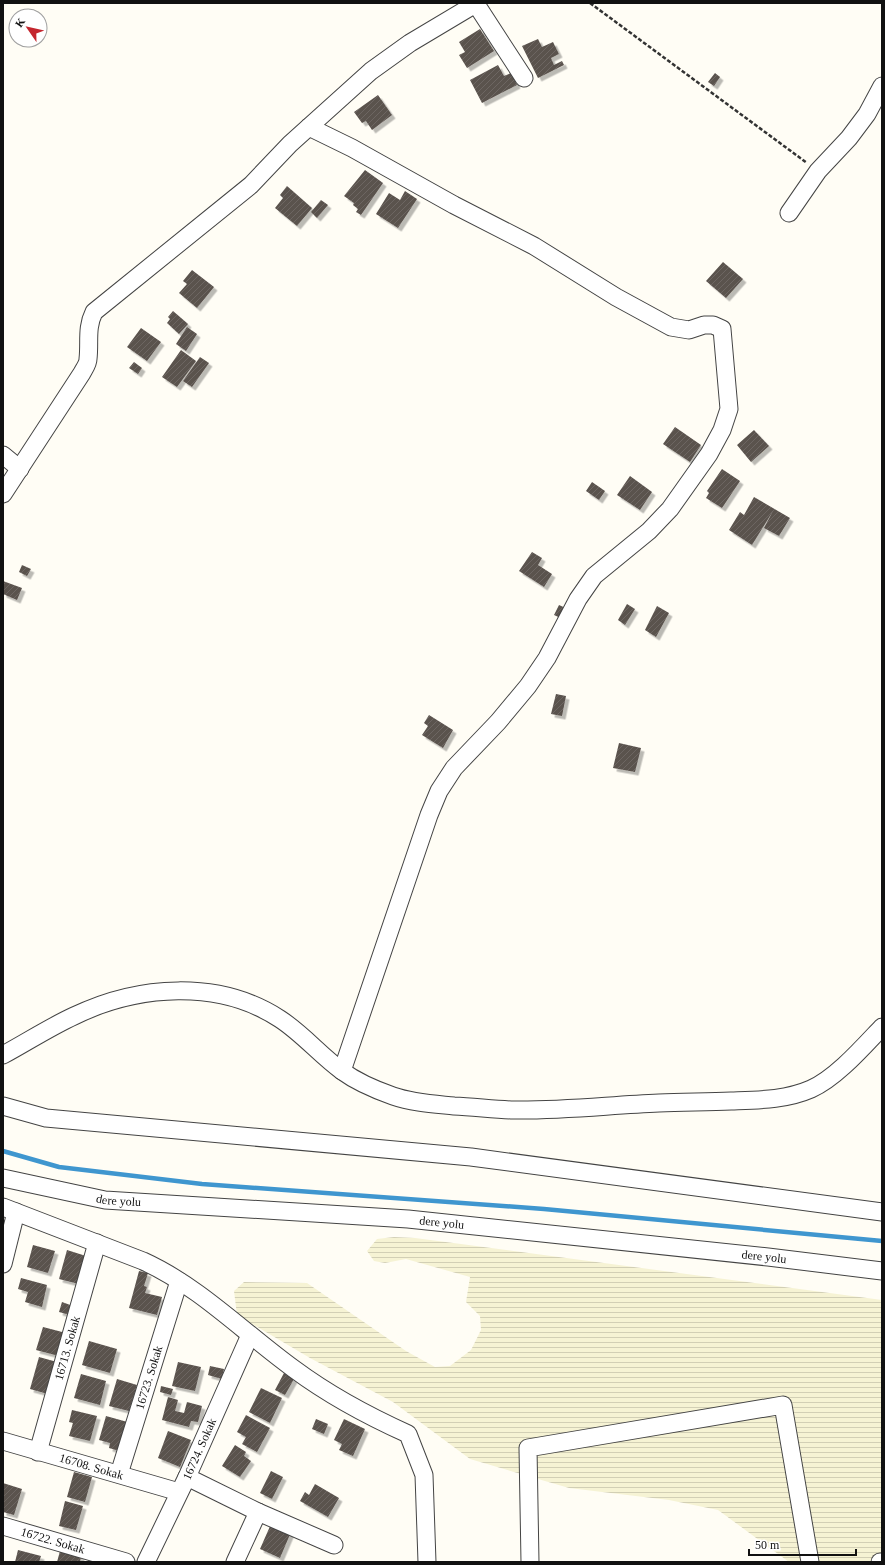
<svg xmlns="http://www.w3.org/2000/svg" width="885" height="1565" font-family="Georgia,serif">
	<style>
		.farmland { fill: url(#farmland-rules) }
		.lines { fill: none; stroke-linecap: round; stroke-linejoin: round }
		.stream { stroke: #3f96cf; stroke-width: 4.5 }
		.building { fill: url(#building-hatch); filter: url(#shadow) }
		.minor-casing { stroke: #444; stroke-width: 19 }
		.path { stroke: #333; stroke-width: 2.5; stroke-dasharray: 4 2; stroke-linecap: butt }
		.minor { stroke: #fff; stroke-width: 17 }
		.labels { text-anchor: middle; dominant-baseline: central; stroke-width: 4; stroke-linejoin: round; paint-order: stroke }
		.street-label { font-size: 12px; fill: #111; stroke: #fff }
	</style>
	<defs>
		<pattern id="farmland-rules" width="6" height="5" patternUnits="userSpaceOnUse"><rect width="6" height="5" fill="#f6f3d4"/><path d="M0 2.5h6" fill="none" stroke="#d2cfb5"/></pattern>
		<pattern id="building-hatch" width="6" height="6" patternUnits="userSpaceOnUse"><rect width="6" height="6" fill="#5a524d"/><path d="M-1 1l2-2M0 6l6-6M5 7l2-2" fill="none" stroke="#6d6662"/></pattern>
		<filter id="shadow"><feDropShadow dx="3.5" dy="3.5" stdDeviation="0" flood-color="#0004"/></filter>
	</defs>
	<rect width="100%" height="100%" fill="#fffdf5"/>
	<path class="farmland" d="M394 1237 415 1238 461 1244 882 1300V1562H789L718 1510 669 1500 569 1488 470 1459 393 1402 310 1358 237 1315 234 1291 244 1282 307 1283 406 1351 435 1367 450 1366 471 1350 481 1330 480 1316 466 1302 470 1277 406 1259 385 1263 374 1261 367 1251 377 1239Z"/>
	<g class="lines">
		<path class="stream" d="M3 1151 59 1167 202 1184 544 1209 882 1241"/>
	</g>
	<path class="building" d="M480 29 494 51 467 68 459 55 465 52 459 42Z
		M538 39 542 47 553 42 559 54 551 58 554 65 562 61 564 65 538 78 522 46Z
		M498 65 504 76 511 73 517 85 482 103 470 80Z
		M715 73 720 77 714 86 708 82Z
		M378 95 392 115 372 130 366 121 362 123 354 112Z
		M365 170 383 183 361 215 356 212 358 209 353 205 354 203 344 196Z
		M287 186 312 208 297 226 275 208 283 198 280 195Z
		M405 191 417 199 398 228 376 214 389 193 400 200Z
		M321 200 328 205 317 218 311 212Z
		M723 262 743 279 726 298 706 281Z
		M192 270 214 287 197 308 179 293 187 284 183 281Z
		M173 311 188 324 179 334 167 323 170 319 168 317Z
		M187 327 197 334 186 351 176 344Z
		M141 328 161 342 147 361 127 347Z
		M181 350 196 361 177 387 162 377Z
		M200 357 209 363 192 387 183 381Z
		M134 362 142 368 138 374 129 368Z
		M675 427 701 445 690 462 663 444Z
		M754 430 769 446 751 462 737 445Z
		M722 469 740 481 722 508 706 498 709 493 707 491Z
		M630 476 652 492 640 510 617 495Z
		M592 482 605 491 599 500 586 491Z
		M754 497 790 518 779 536 764 528 773 511 752 545 729 530 740 512 744 515Z
		M532 552 542 558 538 565 552 574 544 587 519 571Z
		M22 565 31 569 27 576 19 572Z
		M3 581 22 588 17 600 3 594Z
		M627 604 635 609 625 625 618 620Z
		M559 605 570 610 565 620 554 615Z
		M657 606 669 613 656 637 645 630Z
		M556 694 566 696 562 716 551 714Z
		M429 715 453 730 443 748 422 735 428 726 424 723Z
		M619 743 641 748 635 772 613 768Z
		M33 1245 55 1251 48 1273 27 1267Z
		M67 1250 86 1256 79 1284 59 1279Z
		M139 1271 148 1273 144 1286 147 1287 145 1293 162 1297 157 1315 129 1308Z
		M21 1278 47 1285 42 1307 25 1302 28 1292 18 1289Z
		M62 1302 73 1306 70 1315 59 1312Z
		M43 1327 66 1333 59 1356 36 1350Z
		M89 1341 117 1349 110 1373 82 1365Z
		M39 1357 57 1362 48 1394 30 1389Z
		M178 1362 201 1367 195 1391 172 1386Z
		M210 1366 224 1369 222 1379 208 1375Z
		M284 1373 294 1379 285 1395 275 1390Z
		M81 1374 106 1381 100 1405 74 1398Z
		M117 1379 137 1385 129 1411 109 1406Z
		M161 1386 173 1389 171 1395 160 1392Z
		M261 1388 282 1398 270 1423 249 1412Z
		M168 1397 178 1400 175 1411 184 1413 187 1402 202 1406 198 1422 191 1421 189 1427 162 1420Z
		M72 1410 97 1416 90 1441 69 1436 73 1423 69 1422Z
		M246 1415 270 1428 257 1452 242 1444 246 1437 237 1432Z
		M106 1416 131 1423 123 1452 109 1448 110 1443 99 1440Z
		M316 1419 328 1424 324 1434 312 1429Z
		M344 1419 365 1429 353 1456 339 1450 342 1444 334 1440Z
		M168 1431 191 1440 180 1467 158 1458Z
		M235 1445 246 1452 244 1456 251 1461 240 1477 222 1466Z
		M271 1471 283 1477 272 1499 260 1493Z
		M74 1472 92 1477 85 1502 67 1497Z
		M3 1483 22 1489 14 1515 3 1512Z
		M315 1484 339 1498 328 1517 300 1501 305 1492 309 1495Z
		M65 1501 83 1506 76 1530 59 1526Z
		M271 1524 291 1532 280 1558 260 1549Z
		M18 1550 41 1556 39 1562H15Z
		M60 1551 81 1556 80 1562H57Z"/>
	<g class="lines">
		<defs>
			<g id="minor">
				<path d="M476 4 524 78"/>
				<path d="M309 127 352 148 454 205 534 246 616 297 671 327 689 330 704 325H713L722 329 729 409 722 430 709 454 670 509 649 531 594 576 578 599 547 658 528 686 498 722 454 768 439 791 429 815 342 1071"/>
				<path d="M789 213 818 171 849 138 867 114 882 86"/>
				<path d="M3 455 20 469"/>
				<path d="M3 494 82 373C84 369 88 364 88 359 90 342 86 328 94 312L251 185 290 144 371 71 410 43 477 3"/>
				<path d="M3 1055C27 1042 50 1027 74 1016 138 985 219 979 280 1019 303 1034 320 1055 342 1071 357 1082 376 1090 393 1096 413 1103 434 1104 454 1106 473 1107 492 1109 511 1110 561 1111 610 1105 659 1103 683 1102 707 1102 731 1101 758 1100 786 1100 811 1089 836 1078 863 1047 882 1027"/>
				<path d="M3 1106 46 1118 471 1157 882 1212"/>
				<path id="s1" d="M3 1178 105 1200 408 1219 768 1257 882 1271"/>
				<path d="M3 1207 143 1261C200 1287 243 1332 294 1369 329 1395 368 1416 408 1434L424 1475 427 1562"/>
				<path d="M3 1264 16 1212"/>
				<path id="s2" d="M3 1441 179 1492"/>
				<path id="s3" d="M38 1452 97 1243"/>
				<path id="s4" d="M119 1474 179 1281"/>
				<path d="M187 1477 258 1512 334 1545"/>
				<path id="s5" d="M3 1526 126 1562"/>
				<path id="s6" d="M146 1562 187 1477 250 1335"/>
				<path d="M235 1562 258 1512"/>
				<path d="M530 1562 528 1448 783 1405 810 1562"/>
				<path d="M880 1562H882"/>
			</g>
		</defs>
		<use href="#minor" class="minor-casing"/>
		<path class="path" d="M590 3 807 163"/>
		<use href="#minor" class="minor"/>
	</g>
	<g class="labels">
		<g class="street-label">
			<text stroke="none"><textPath href="#s1" startOffset="118">dere yolu</textPath></text>
			<text stroke="none"><textPath href="#s1" startOffset="442">dere yolu</textPath></text>
			<text stroke="none"><textPath href="#s1" startOffset="766">dere yolu</textPath></text>
			<text stroke="none"><textPath href="#s3" startOffset="108">16713. Sokak</textPath></text>
			<text stroke="none"><textPath href="#s4" startOffset="101">16723. Sokak</textPath></text>
			<text stroke="none"><textPath href="#s6" startOffset="125">16724. Sokak</textPath></text>
			<text stroke="none"><textPath href="#s2" startOffset="92">16708. Sokak</textPath></text>
			<text stroke="none"><textPath href="#s5" startOffset="52">16722. Sokak</textPath></text>
		</g>
	</g>
	<rect width="885" height="1565" fill="none" stroke="#111111" stroke-width="8"/>
	<g transform="translate(28 28) rotate(304)"><circle r="19" fill="#ffffff" stroke="#a0a0a0"/>
	<path d="M0-3L7 15L0 10L-7 15Z" fill="#c4262e"/>
	<text y="-6" font-size="11" font-weight="bold" text-anchor="middle" fill="#111111">K</text>
	</g>
	<path d="M749 1549v6h107v-6" fill="none" stroke="#111111" stroke-width="2"/>
	<text x="755" y="1549" font-size="12" fill="#111111" stroke="#ffffff" stroke-width="3" paint-order="stroke">50 m</text>
</svg>
